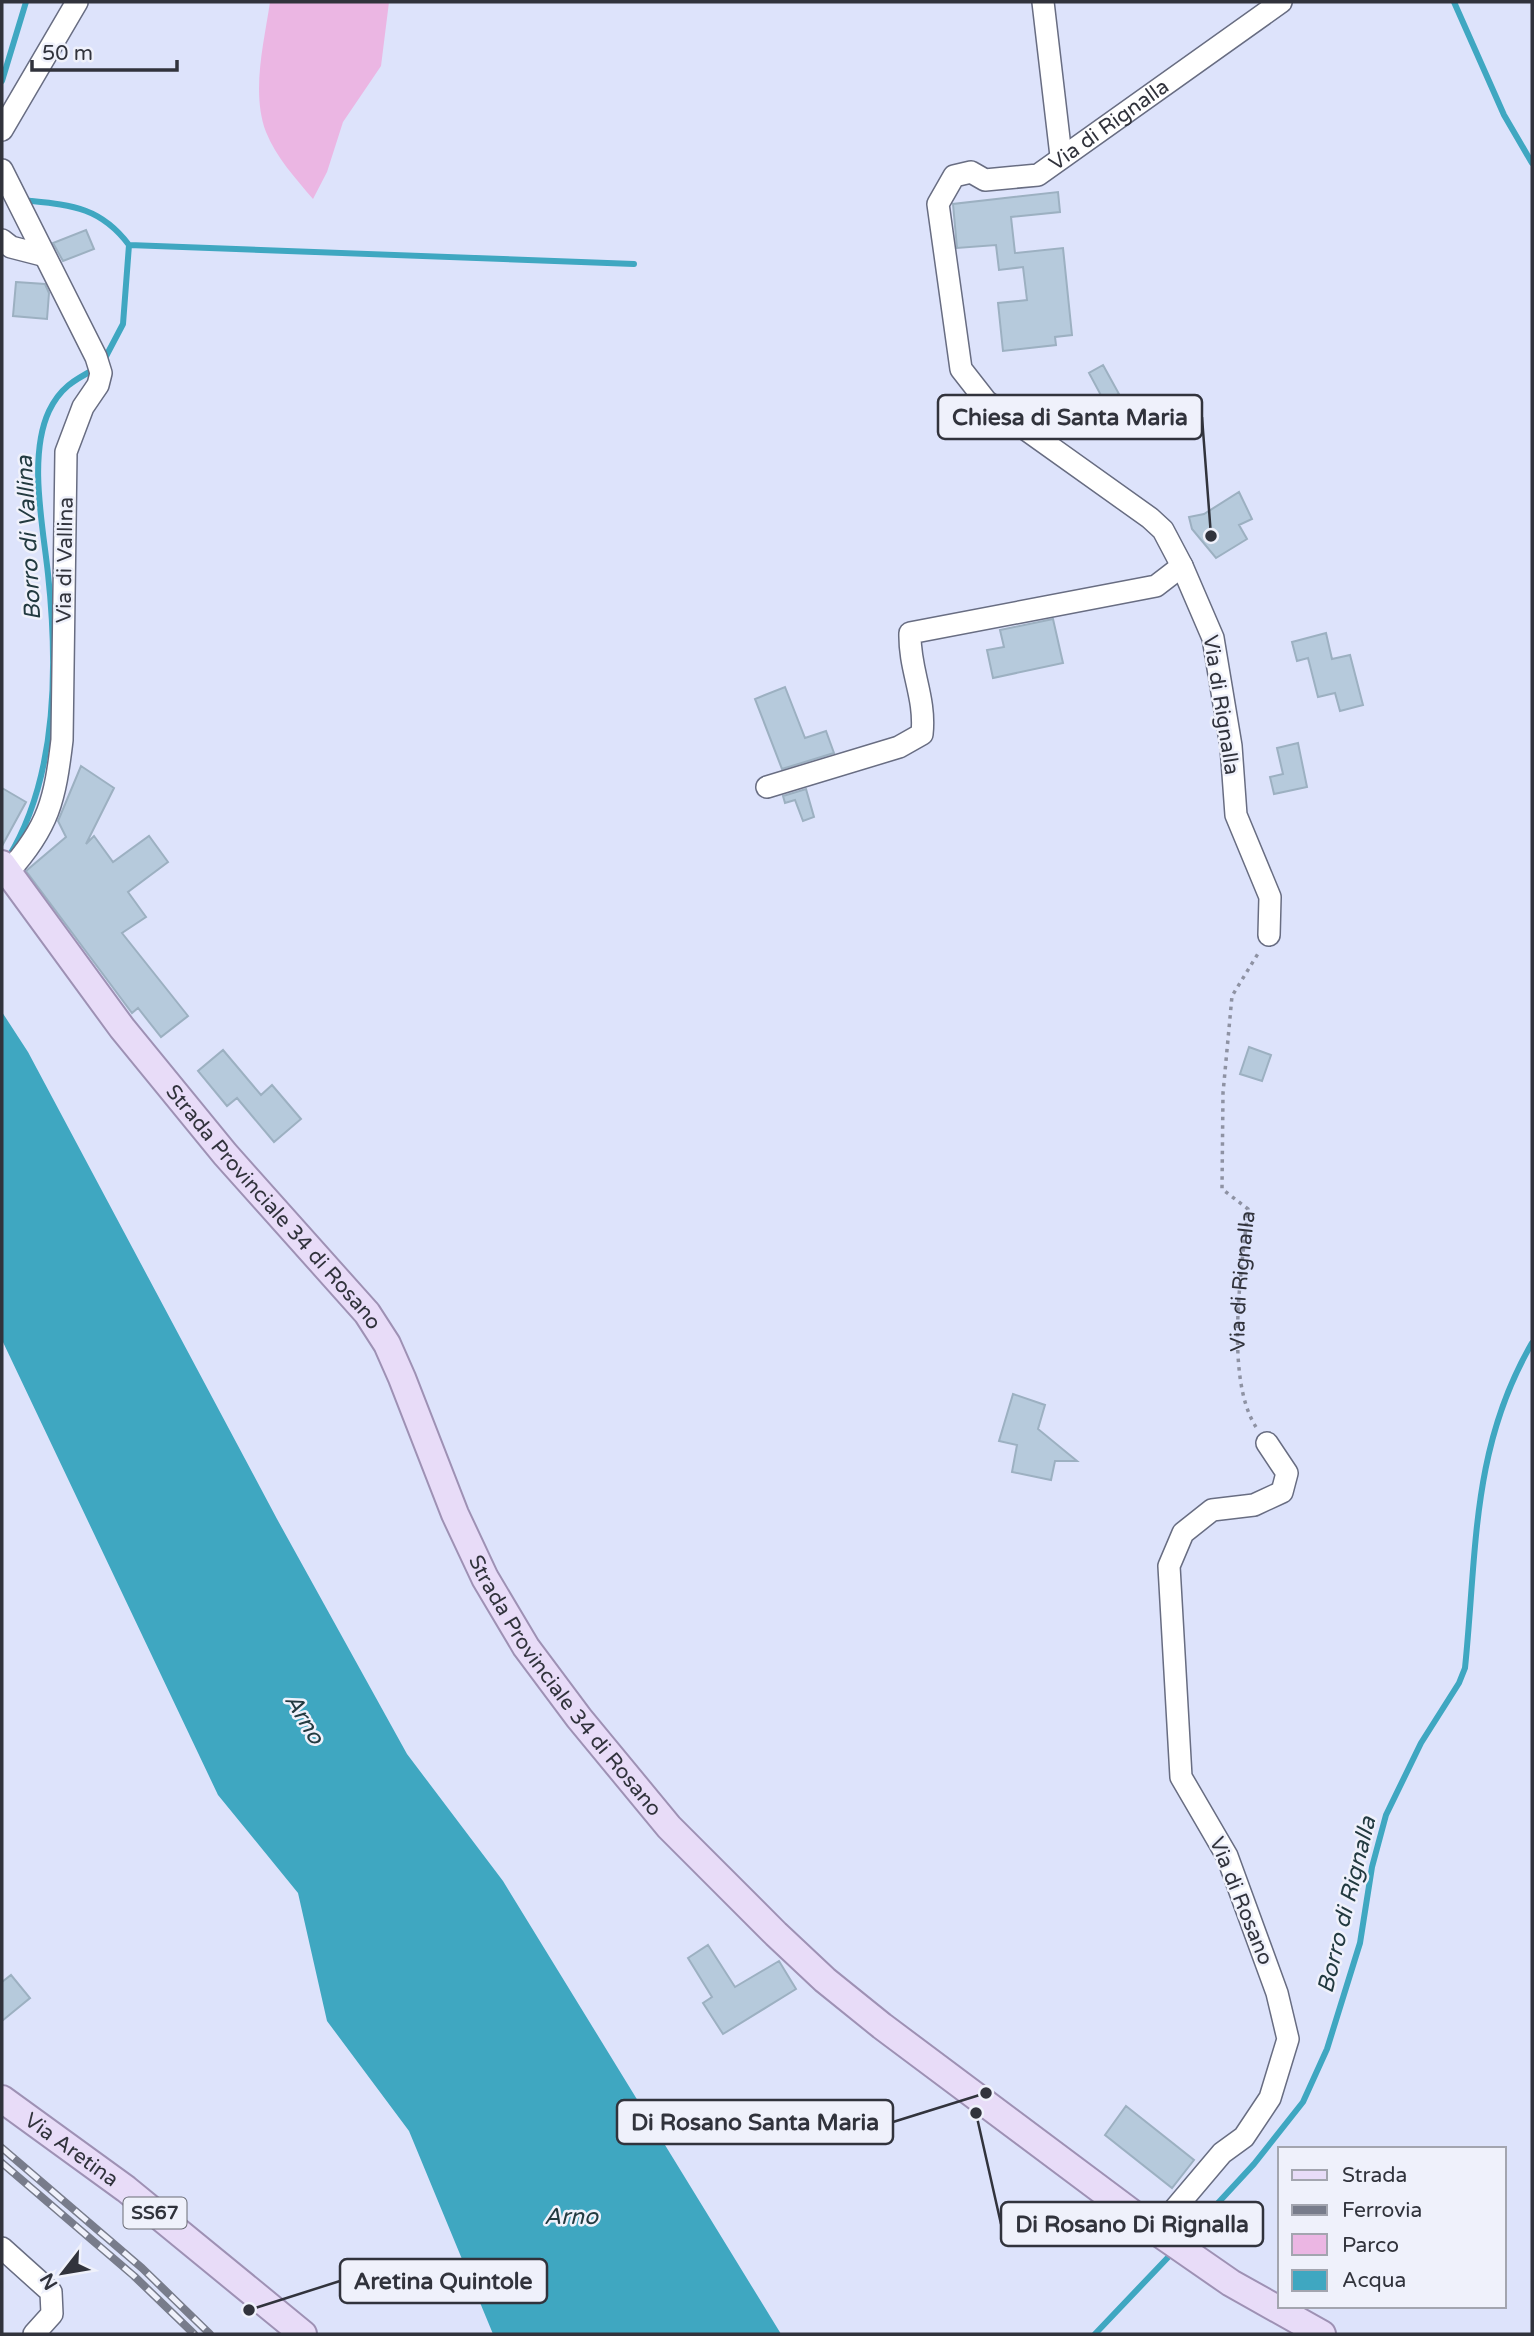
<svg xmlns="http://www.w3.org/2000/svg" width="1534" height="2336" font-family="'Varela Round',sans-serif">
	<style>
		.green { fill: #ebb6e3 }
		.water { fill: #3fa7c1 }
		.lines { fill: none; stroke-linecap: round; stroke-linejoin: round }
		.stream { stroke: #3fa7c1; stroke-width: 6 }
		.building { fill: #b6cadc; stroke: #9cb0c1; stroke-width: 2 }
		.minor-casing { stroke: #686d82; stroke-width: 24 }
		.major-casing { stroke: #9e91b4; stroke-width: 30 }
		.path { stroke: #8e92a3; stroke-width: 3.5; stroke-dasharray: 3.5 5; stroke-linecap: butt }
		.minor { stroke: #fff; stroke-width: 21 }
		.major { stroke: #e8dcf8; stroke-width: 26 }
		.rail-casing { stroke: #787c8b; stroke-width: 8 }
		.rail { stroke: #eff1fb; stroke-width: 5; stroke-dasharray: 16; stroke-linecap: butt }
		.labels { text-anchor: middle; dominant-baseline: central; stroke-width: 5; stroke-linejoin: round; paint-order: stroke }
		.shield { fill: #eff1fb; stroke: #6a6c75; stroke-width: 2 }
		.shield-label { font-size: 19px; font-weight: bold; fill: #31333c }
		.street-label { font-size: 21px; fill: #31333c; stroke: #eff1fb }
		.water-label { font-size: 23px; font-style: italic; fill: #223a40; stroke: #eff1fb }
		.leader { fill: none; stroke: #31333c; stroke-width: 2.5 }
		.callout-dot { fill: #31333c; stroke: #eff1fb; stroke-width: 2.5 }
		.callout { fill: #eff1fb; stroke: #31333c; stroke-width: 2.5 }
		.callout-label { font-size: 23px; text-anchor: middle; font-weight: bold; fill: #31333c }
	</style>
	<rect width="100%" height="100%" fill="#dde3fb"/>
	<path class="green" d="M270 2H389L381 66 343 122 327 172 313 199C296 179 276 157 266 132 251 92 264 43 270 2Z"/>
	<path class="water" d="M2 1012 28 1052 277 1519 407 1754 503 1881 781 2334H493L409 2131 327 2021 298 1893 218 1795 2 1340Z"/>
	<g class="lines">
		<path class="stream" d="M1454 2 1504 115 1532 163
			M2 81 26 2
			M21 200C68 205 99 205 129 245L123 324 103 362
			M129 245 634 264
			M8 858C58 777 58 666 48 574 43 526 28 456 49 411 60 388 74 380 95 369
			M1182 2242 1254 2164 1303 2102 1327 2049 1360 1943 1372 1867 1386 1815 1421 1743 1459 1683 1465 1668C1477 1551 1471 1448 1532 1343
			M1095 2334 1175 2250"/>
	</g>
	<path class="building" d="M1058 192 1060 212 1011 217 1015 253 1063 248 1072 335 1055 337 1056 345 1003 351 998 303 1027 300 1023 267 999 270 996 245 957 248 953 204Z
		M86 230 94 249 63 261 53 243Z
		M16 282 45 284 49 293 47 319 13 316Z
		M1103 365 1119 394 1104 401 1089 373Z
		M1239 492 1252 519 1239 525 1247 539 1216 558 1192 529 1189 517 1204 514Z
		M1053 619 1063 663 993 678 987 650 1004 647 1000 630Z
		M1326 633 1332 659 1350 655 1363 705 1340 711 1335 693 1318 697 1308 658 1297 661 1292 642Z
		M785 687 805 738 826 731 834 753 782 769 755 699Z
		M1298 743 1307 787 1274 794 1270 777 1283 774 1277 748Z
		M81 766 114 788 86 844 94 836 113 862 149 836 168 862 128 892 146 917 122 933 188 1016 161 1037 138 1008 132 1013 26 871 66 837 58 821Z
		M2 788 26 802 2 846Z
		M806 789 814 817 803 821 795 800 785 803 783 796Z
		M1249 1047 1271 1055 1262 1081 1240 1074Z
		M223 1050 261 1095 272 1085 301 1119 274 1142 237 1098 227 1106 198 1071Z
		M1013 1394 1045 1405 1038 1429 1077 1461H1055L1051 1480 1012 1472 1017 1445 999 1441Z
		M708 1945 735 1987 779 1961 796 1989 723 2034 703 2003 712 1997 688 1958Z
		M11 1975 30 1998 2 2021V1982Z
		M1126 2106 1194 2160 1172 2188 1105 2135Z"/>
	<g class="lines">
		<defs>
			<g id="minor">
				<path d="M1043 2 1061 156"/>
				<path d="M2 130 77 2"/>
				<path d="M2 170 96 357 101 373 98 385 83 407 66 452 62 740C55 799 49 827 8 872"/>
				<path d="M2 240 11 247 42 255"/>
				<path d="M767 787 899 747 922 734C926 697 909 670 910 633L1156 586 1182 566"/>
				<path id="s2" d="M1269 935 1270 897 1236 815 1231 746 1213 638 1182 566 1163 530 1150 518 986 401 961 369 938 204 954 176 971 172 985 180 1038 175 1281 2"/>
				<path d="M1156 2231 1222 2153 1244 2137 1270 2098 1288 2039 1277 1993 1227 1856 1181 1777 1169 1566 1183 1533 1212 1510 1254 1505 1282 1492 1287 1473 1267 1443"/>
				<path d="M2 2248 51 2292 52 2314 34 2334"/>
			</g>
			<g id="major">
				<path id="s3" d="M2 864 122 1028 225 1154 367 1313 387 1344 402 1378 455 1514 485 1578 526 1647 579 1718 669 1827 776 1934 825 1980 882 2026 1156 2231 1231 2283 1322 2334"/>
				<path id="s4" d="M2 2099 126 2189 303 2334"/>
			</g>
		</defs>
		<use href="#minor" class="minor-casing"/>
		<use href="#major" class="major-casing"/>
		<path class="path" id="s1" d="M1256 1427C1224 1377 1242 1266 1248 1209L1222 1189 1223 1093 1232 996 1259 952"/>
		<use href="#minor" class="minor"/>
		<use href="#major" class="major"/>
		<defs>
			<path id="rail" d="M2 2148 142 2268 210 2334
				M2 2163 134 2276 194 2334"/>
		</defs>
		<use href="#rail" class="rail-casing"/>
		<use href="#rail" class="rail"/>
	</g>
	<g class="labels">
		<rect class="shield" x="123.5" y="2197.5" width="63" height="31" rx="5"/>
		<g class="shield-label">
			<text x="155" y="2213">SS67</text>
		</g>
		<g class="street-label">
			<text stroke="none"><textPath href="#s2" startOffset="1057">Via di Rignalla</textPath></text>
			<text transform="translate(65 560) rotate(-89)">Via di Vallina</text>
			<text transform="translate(1221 705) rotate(81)">Via di Rignalla</text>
			<text stroke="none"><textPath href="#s3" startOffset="438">Strada Provinciale 34 di Rosano</textPath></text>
			<text stroke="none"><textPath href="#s1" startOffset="149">Via di Rignalla</textPath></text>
			<text stroke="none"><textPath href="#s3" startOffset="1004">Strada Provinciale 34 di Rosano</textPath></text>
			<text transform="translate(1241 1901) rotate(68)">Via di Rosano</text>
			<text stroke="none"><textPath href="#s4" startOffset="86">Via Aretina</textPath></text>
		</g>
		<g class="water-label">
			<text transform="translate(29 538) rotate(-93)">Borro di Vallina</text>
			<text transform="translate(304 1719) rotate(59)">Arno</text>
			<text transform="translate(1347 1905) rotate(-76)">Borro di Rignalla</text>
			<text x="571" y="2217">Arno</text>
		</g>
	</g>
	<path class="leader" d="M1211 536L1202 417M986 2093L893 2122M976 2113L1001 2224M249 2310L340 2281"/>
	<g class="callout-dot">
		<circle cx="1211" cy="536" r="7"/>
		<circle cx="986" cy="2093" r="7"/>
		<circle cx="976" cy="2113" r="7"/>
		<circle cx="249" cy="2310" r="7"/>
	</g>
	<g class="callout">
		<rect x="938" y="395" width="264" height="44" rx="7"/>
		<rect x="617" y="2100" width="276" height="44" rx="7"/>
		<rect x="1001" y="2202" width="262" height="44" rx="7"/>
		<rect x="340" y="2259" width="207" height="44" rx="7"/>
	</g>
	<g class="callout-label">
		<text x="1070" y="425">Chiesa di Santa Maria</text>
		<text x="755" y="2130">Di Rosano Santa Maria</text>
		<text x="1132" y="2232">Di Rosano Di Rignalla</text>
		<text x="443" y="2289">Aretina Quintole</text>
	</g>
	<rect width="1534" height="2336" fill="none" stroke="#31333c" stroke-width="7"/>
	<rect x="1278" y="2147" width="228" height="161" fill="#eff1fb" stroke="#a3a5af" stroke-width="2"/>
	<rect x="1292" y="2170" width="35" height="10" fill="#e8dcf8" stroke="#a3a5af" stroke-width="2"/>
	<text x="1342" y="2182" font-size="21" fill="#31333c">Strada</text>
	<rect x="1292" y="2205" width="35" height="10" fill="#787c8b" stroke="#a3a5af" stroke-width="2"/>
	<text x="1342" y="2217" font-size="21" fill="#31333c">Ferrovia</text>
	<rect x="1292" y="2234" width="35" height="21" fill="#ebb6e3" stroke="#a3a5af" stroke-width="2"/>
	<text x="1342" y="2252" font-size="21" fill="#31333c">Parco</text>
	<rect x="1292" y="2270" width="35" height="21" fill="#3fa7c1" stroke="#a3a5af" stroke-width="2"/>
	<text x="1342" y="2287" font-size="21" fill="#31333c">Acqua</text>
	<g transform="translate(63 2273) rotate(239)" stroke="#eff1fb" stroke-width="5" paint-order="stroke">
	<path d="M0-5L12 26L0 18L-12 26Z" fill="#31333c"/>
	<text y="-10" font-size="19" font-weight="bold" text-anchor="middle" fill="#31333c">N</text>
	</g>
	<path d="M32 60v10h145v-10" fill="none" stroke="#31333c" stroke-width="3.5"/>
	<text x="42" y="60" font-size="21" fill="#31333c" stroke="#eff1fb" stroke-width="5" paint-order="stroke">50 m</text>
</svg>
